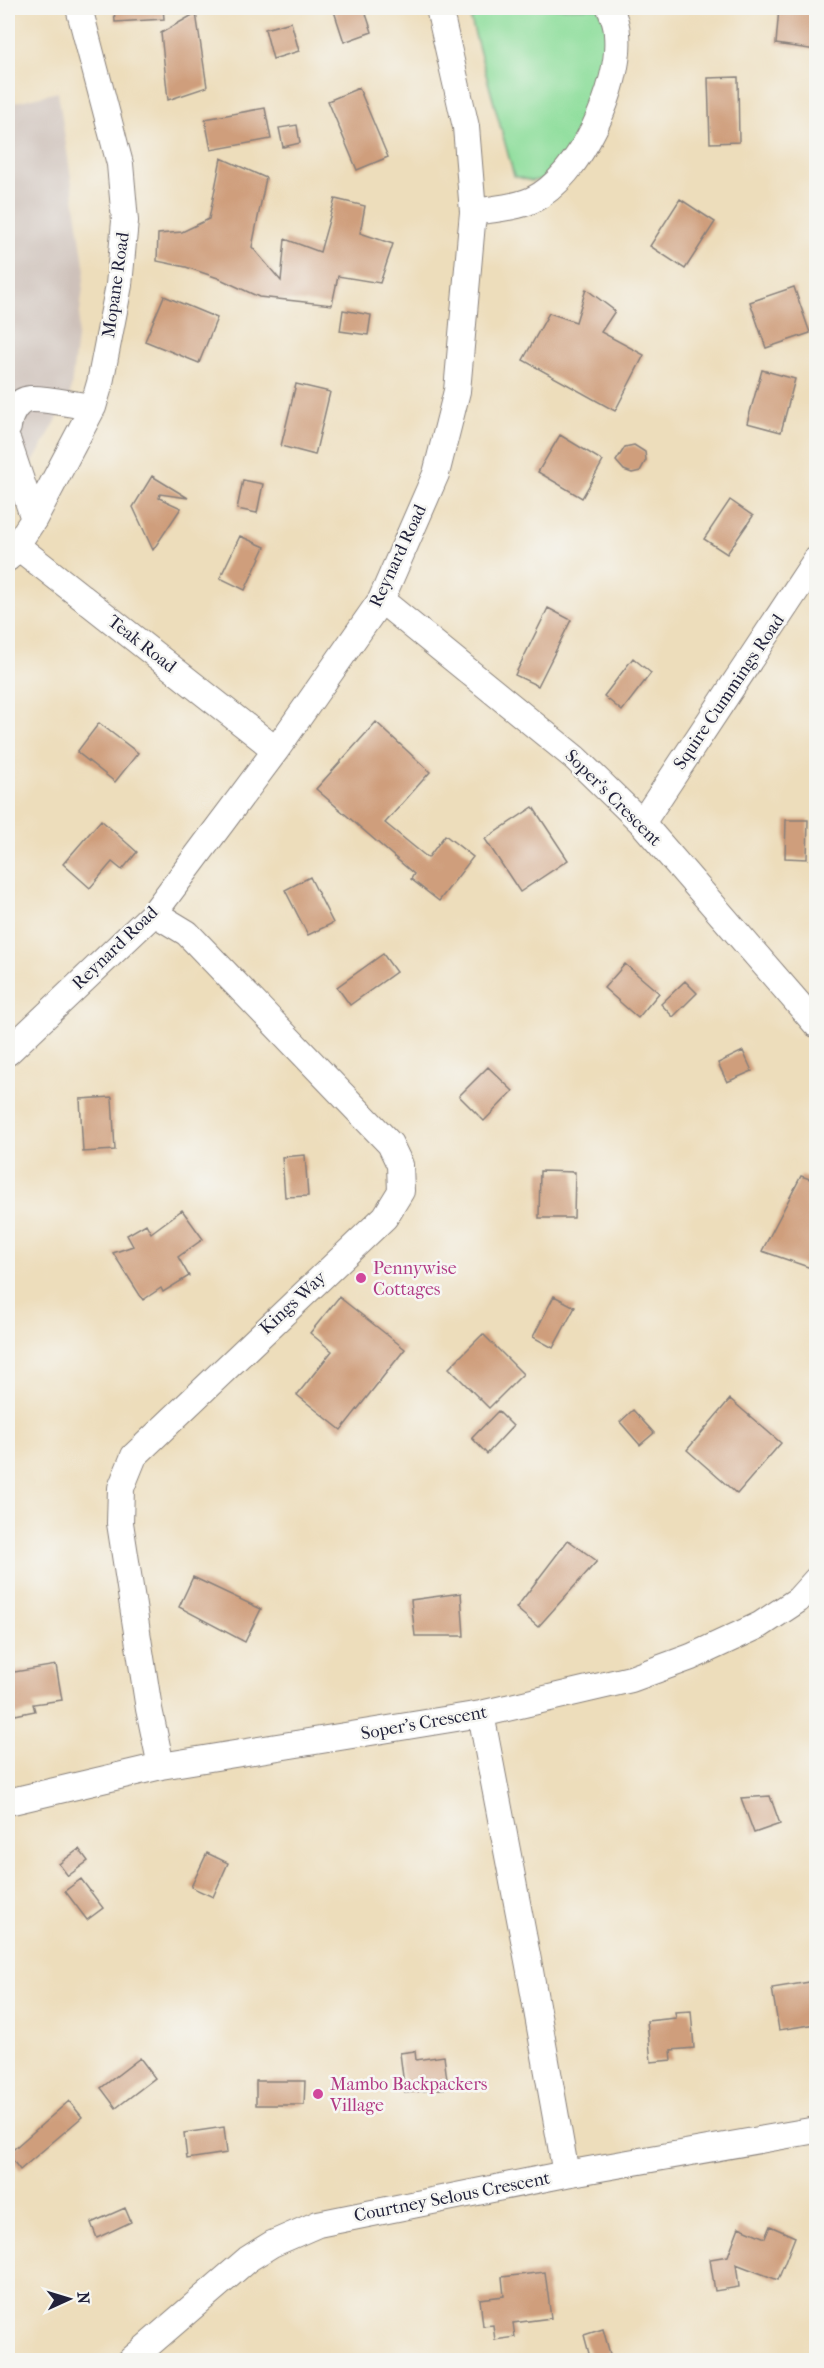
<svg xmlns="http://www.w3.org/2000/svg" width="824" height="2368" font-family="'IM FELL French Canon',serif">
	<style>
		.industrial { fill: #cec1ba }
		.green { fill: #8fde9c; stroke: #58806c; stroke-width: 1.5 }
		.building { fill: #cf9e7b }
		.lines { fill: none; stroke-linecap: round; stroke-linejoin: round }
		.minor-casing { stroke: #88807b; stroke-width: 28 }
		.minor { stroke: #fff; stroke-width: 26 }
		.hotel-dot { fill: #d1479c; stroke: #f6f6f2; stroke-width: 2 }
		.labels { text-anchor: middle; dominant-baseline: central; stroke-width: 5; stroke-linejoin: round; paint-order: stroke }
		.street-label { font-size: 18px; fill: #22223b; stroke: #f6f6f2 }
		.hotel-label { font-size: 18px; fill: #b23c85; stroke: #f6f6f2; text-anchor: start }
	</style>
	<rect width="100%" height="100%" fill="#f6f6f2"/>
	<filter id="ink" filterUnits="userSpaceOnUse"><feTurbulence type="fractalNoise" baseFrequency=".0167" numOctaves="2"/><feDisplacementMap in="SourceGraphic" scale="12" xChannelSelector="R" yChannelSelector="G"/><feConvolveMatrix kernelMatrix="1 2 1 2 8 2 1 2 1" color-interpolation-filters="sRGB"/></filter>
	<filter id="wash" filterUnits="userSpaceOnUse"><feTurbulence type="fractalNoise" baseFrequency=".008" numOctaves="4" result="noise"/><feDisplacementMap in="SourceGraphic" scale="24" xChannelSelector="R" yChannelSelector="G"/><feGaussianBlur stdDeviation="1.35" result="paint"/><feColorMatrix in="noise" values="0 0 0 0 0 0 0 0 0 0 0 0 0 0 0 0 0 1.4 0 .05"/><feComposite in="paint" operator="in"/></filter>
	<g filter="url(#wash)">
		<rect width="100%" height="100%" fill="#edddbb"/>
		<path class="industrial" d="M58 92 85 270 70 396 13 498 8 494V104Z"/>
		<path class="green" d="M477 8H600L608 29 599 96 552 178 531 181 514 176 471 20Z"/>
		<g id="blocks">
			<path class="building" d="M114 8H163L164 19 115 22Z
				M333 8H364L372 32 344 42Z
				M779 8H816V50L776 44Z
				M196 13 207 87 168 100 161 33Z
				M291 22 299 51 273 59 265 29Z
				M738 77 739 142 710 143 708 78Z
				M359 88 388 157 357 170 328 101Z
				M265 108 271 139 211 150 205 119Z
				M297 125 300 143 283 147 279 128Z
				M221 158 266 178 252 247 281 281 285 239 320 252 335 199 365 206 360 233 393 244 380 283 338 276 332 305 259 297 218 278 186 267 157 261 158 234 182 232 209 219Z
				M680 199 715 222 685 269 650 246Z
				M794 287 810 333 766 348 750 302Z
				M586 289 615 311 601 332 644 355 615 411 523 360 549 313 576 322Z
				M164 296 217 318 199 363 145 341Z
				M343 310 371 315 368 335 340 331Z
				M762 370 795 379 781 432 747 423Z
				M296 384 330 392 315 455 281 446Z
				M560 435 603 461 582 498 538 472Z
				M634 445 645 452 646 460 640 471 632 473 624 470 616 461 625 447Z
				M152 476 188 498 160 494 159 498 181 508 153 550 133 507Z
				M243 480 263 484 257 513 237 509Z
				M730 500 753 516 727 554 704 539Z
				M240 536 265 547 245 590 220 578Z
				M548 608 571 620 538 686 515 675Z
				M633 658 651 673 622 711 604 696Z
				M376 722 430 772 385 823 428 858 445 835 473 857 439 901 411 879 414 874 316 789Z
				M99 723 138 753 115 782 77 752Z
				M533 807 568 860 520 892 485 839Z
				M101 820 137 852 122 870 112 862 90 888 63 864Z
				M786 820H808L807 859 785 858Z
				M310 877 333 923 308 935 285 890Z
				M383 954 396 972 350 1005 337 987Z
				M625 964 659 993 638 1018 604 988Z
				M685 981 697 993 673 1017 661 1004Z
				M743 1051 752 1071 727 1082 718 1063Z
				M488 1067 513 1091 484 1121 459 1096Z
				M112 1097 115 1150 83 1152 80 1099Z
				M305 1155 308 1196 285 1197 282 1157Z
				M540 1171 575 1172 574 1218H539Z
				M801 1176 816 1181V1248L811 1268 762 1251Z
				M182 1210 203 1239 178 1257 189 1276 163 1292 161 1288 143 1300 113 1253 133 1246 127 1235 146 1224 151 1233Z
				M554 1296 575 1307 553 1348 533 1337Z
				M339 1297 405 1349 341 1430 297 1395 332 1351 310 1333Z
				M483 1334 523 1374 489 1408 449 1368Z
				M730 1399 781 1443 737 1494 687 1450Z
				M633 1410 654 1433 640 1445 620 1422Z
				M498 1411 513 1426 487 1454 472 1438Z
				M568 1540 597 1561 538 1627 516 1608Z
				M193 1577 261 1609 245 1642 179 1607Z
				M461 1593 464 1636H415L411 1600Z
				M56 1665 62 1700 33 1704 35 1711 15 1715 8 1673Z
				M770 1796 780 1824 754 1833 741 1798Z
				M79 1849 88 1861 68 1876 59 1864Z
				M207 1853 228 1863 213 1897 191 1887Z
				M81 1879 103 1908 87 1920 65 1891Z
				M816 1981V2024L779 2030 772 1988Z
				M691 2011 694 2048 671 2050 672 2060 651 2062 647 2021 676 2018 675 2012Z
				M415 2051 416 2060 444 2056 448 2088 405 2093 400 2053Z
				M140 2058 155 2078 116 2108 101 2088Z
				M256 2081H305L304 2105H256Z
				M69 2101 82 2117 20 2170 8 2154Z
				M224 2127 227 2153 187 2159 184 2133Z
				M125 2208 131 2222 97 2238 91 2223Z
				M770 2226 795 2237 778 2280 736 2264 739 2287 715 2291 710 2259 728 2256 739 2227 765 2238Z
				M545 2272 551 2318 513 2323 515 2337 495 2340 493 2325 483 2326 480 2299 504 2296 502 2277Z
				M603 2329 612 2361H591L584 2335Z"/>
		</g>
	</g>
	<g filter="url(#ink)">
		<use href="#blocks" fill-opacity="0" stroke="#88807b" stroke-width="1.5"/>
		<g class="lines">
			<defs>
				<path id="minor" d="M473 212C492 209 515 208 532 200 580 177 622 85 617 34 617 25 613 15 610 8
					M8 427C9 415 17 400 30 399 48 398 74 405 93 407
					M8 442 34 519
					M8 541 17 546 276 750
					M8 558 34 519 93 407 100 383 119 285 125 221 120 164 79 8
					M381 600 575 758 642 823 816 1024
					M642 823 816 560
					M154 913 187 933 390 1144 400 1165 401 1191 385 1217 134 1456 121 1488 120 1523 149 1709 161 1766
					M8 1052 154 913 276 750 381 600 436 474 457 391 473 212 466 127 439 8
					M481 1714 530 1971 566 2174
					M8 1802 161 1766 481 1714 631 1679 691 1657 760 1625 798 1600 816 1580
					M131 2360 248 2259 272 2244 318 2224 566 2174 816 2130"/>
			</defs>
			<use href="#minor" class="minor-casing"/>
			<use href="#minor" class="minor"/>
		</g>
	</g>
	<g class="hotel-dot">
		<circle cx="361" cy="1278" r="6"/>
		<circle cx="318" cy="2094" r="6"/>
	</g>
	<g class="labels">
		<g class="street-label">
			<text transform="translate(116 285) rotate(-82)">Mopane Road</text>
			<text transform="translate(398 556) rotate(-65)">Reynard Road</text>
			<text transform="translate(142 644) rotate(38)">Teak Road</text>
			<text transform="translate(729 692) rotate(-56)">Squire Cummings Road</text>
			<text transform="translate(613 798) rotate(45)">Soper's Crescent</text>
			<text transform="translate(115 948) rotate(-44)">Reynard Road</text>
			<text transform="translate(293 1303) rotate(-43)">Kings Way</text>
			<text transform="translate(424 1723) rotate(-10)">Soper's Crescent</text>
			<text transform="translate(452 2197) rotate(-11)">Courtney Selous Crescent</text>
		</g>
		<g class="hotel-label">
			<text x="373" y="1268">Pennywise<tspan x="373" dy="21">Cottages</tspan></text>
			<text x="330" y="2084">Mambo Backpackers<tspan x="330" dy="21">Village</tspan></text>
		</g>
	</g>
	<rect width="824" height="2368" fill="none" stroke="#f6f6f2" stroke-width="30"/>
	<g transform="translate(69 2299) rotate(86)" stroke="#f6f6f2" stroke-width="4.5" paint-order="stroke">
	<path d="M0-4.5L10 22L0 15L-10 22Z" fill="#22223b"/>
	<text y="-9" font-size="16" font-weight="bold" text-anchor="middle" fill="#22223b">N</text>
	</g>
</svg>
